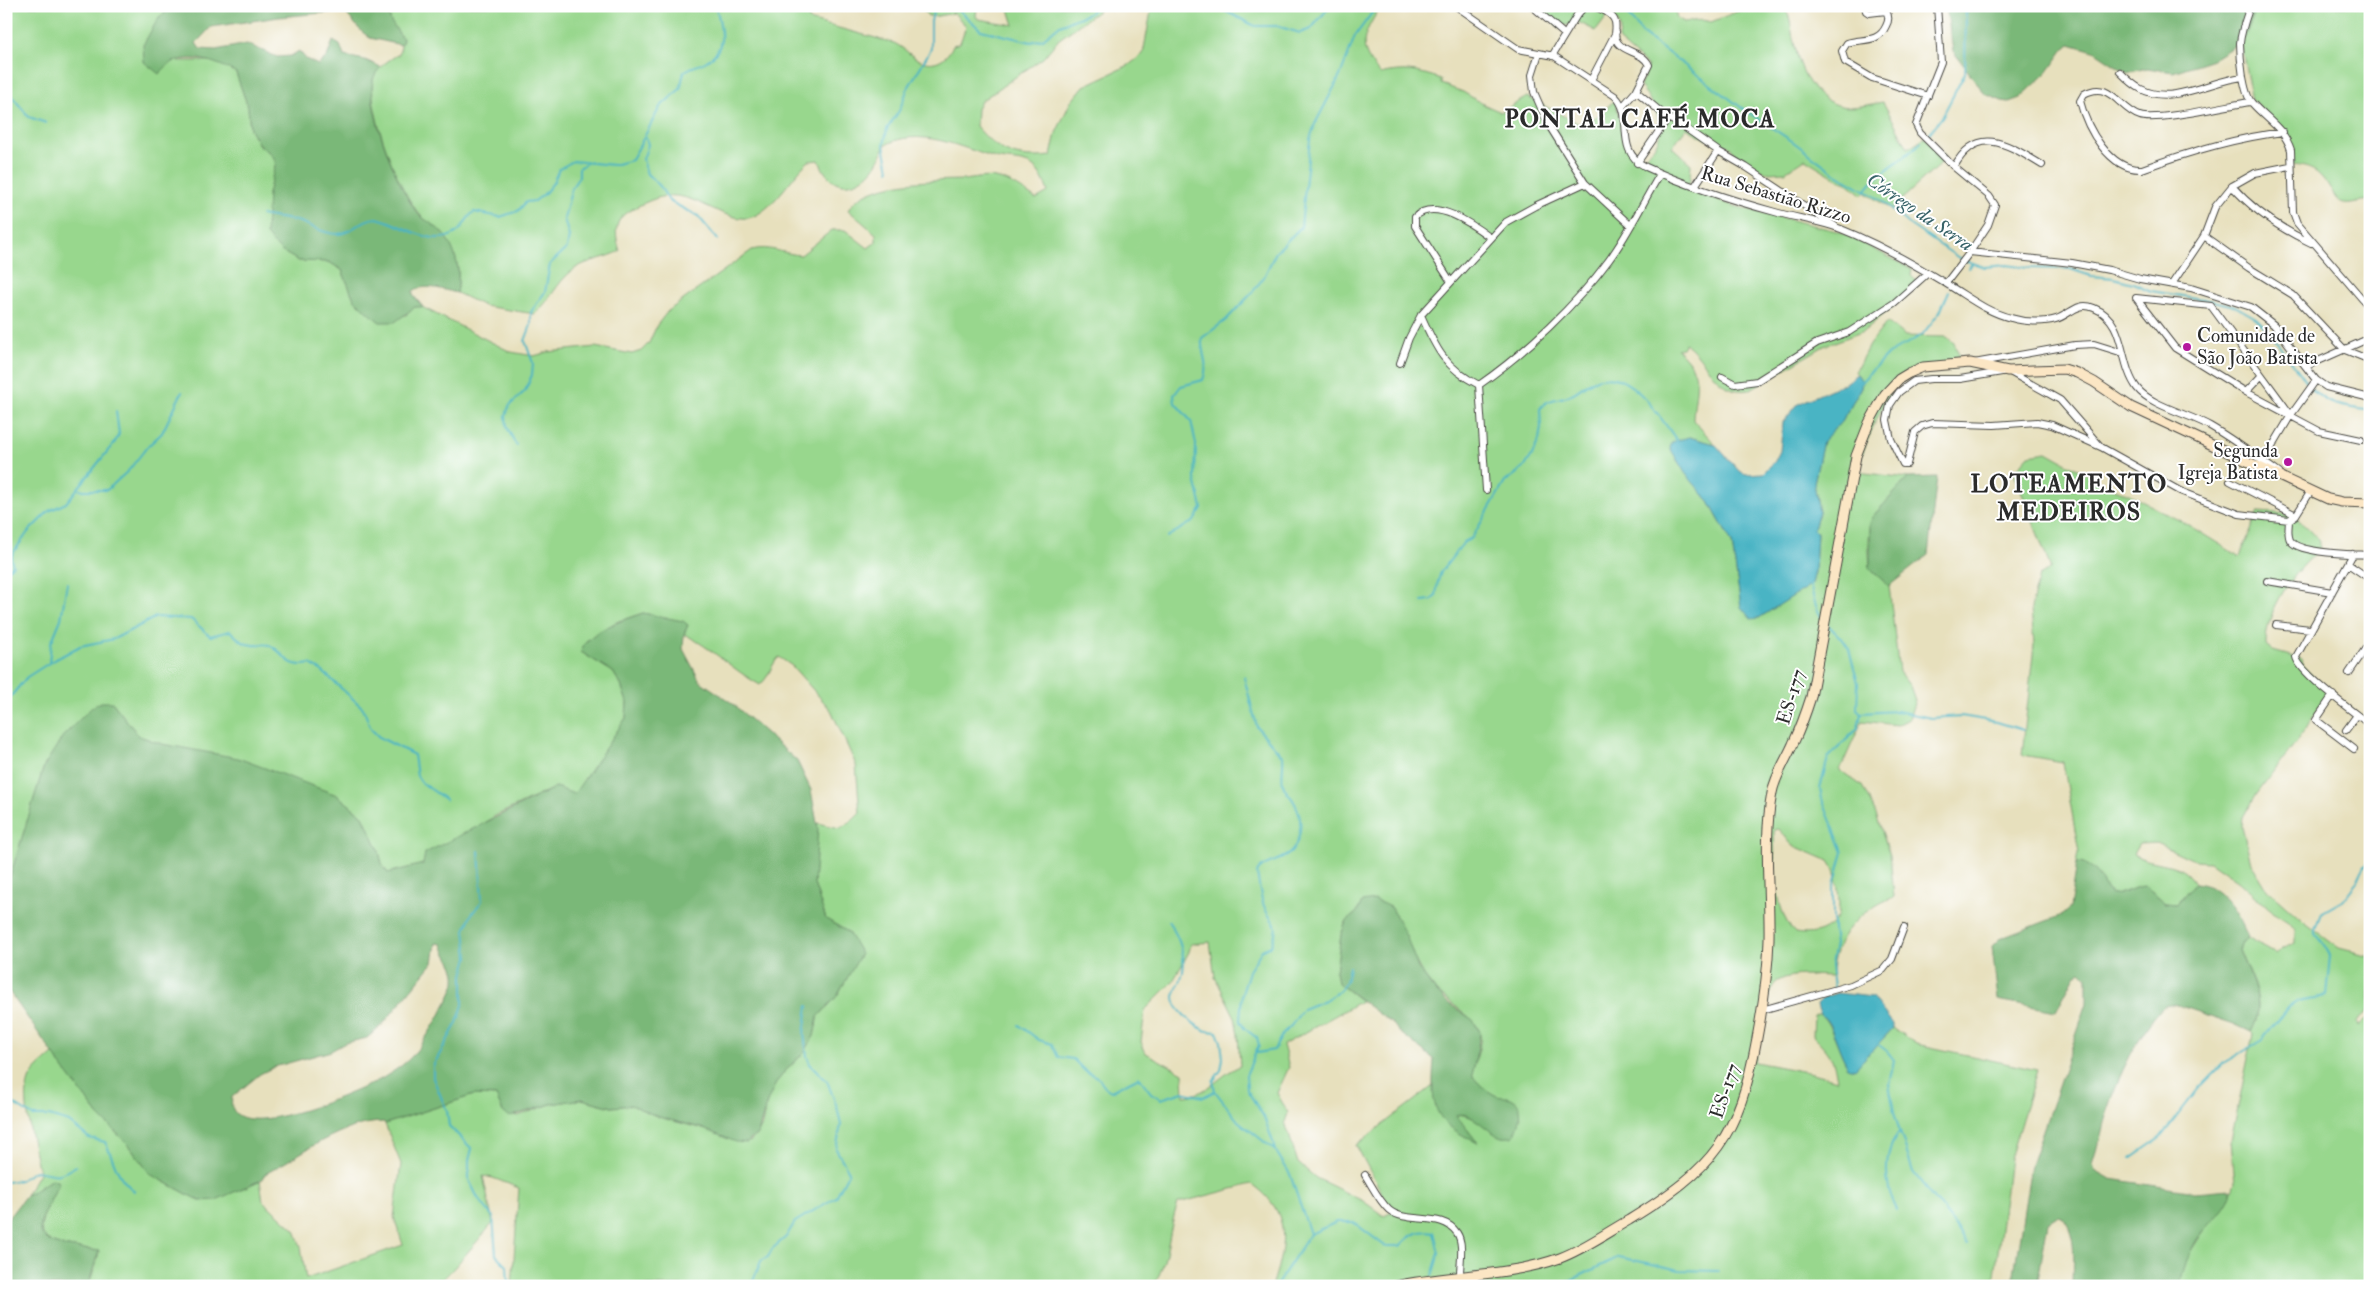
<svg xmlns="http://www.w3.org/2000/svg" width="2376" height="1292" font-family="'IM FELL Double Pica',serif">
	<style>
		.green { fill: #98d78d; stroke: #62815c; fill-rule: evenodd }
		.forest { fill: #7ab878; stroke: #527252; fill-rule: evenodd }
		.water { fill: #48b4c4; stroke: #3a7078 }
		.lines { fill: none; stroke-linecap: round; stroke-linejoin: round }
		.stream { stroke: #48b4c4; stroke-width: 2 }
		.street-casing { stroke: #474641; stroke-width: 8 }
		.secondary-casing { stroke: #474641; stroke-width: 11 }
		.street { stroke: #fff; stroke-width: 6 }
		.secondary { stroke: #fbe6c4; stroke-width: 9 }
		.poi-dot { fill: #b5179e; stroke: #fff; stroke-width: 2 }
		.labels { text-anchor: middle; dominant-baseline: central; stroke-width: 4; stroke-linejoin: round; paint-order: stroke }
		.street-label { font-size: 19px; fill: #2b2b2b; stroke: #fff }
		.poi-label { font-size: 19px; fill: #2b2b2b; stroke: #fff; text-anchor: start }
		.water-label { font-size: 20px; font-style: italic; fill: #376268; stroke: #fff }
		.district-label { font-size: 24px; font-weight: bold; letter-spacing: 1px; fill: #2b2b2b; stroke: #fff }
	</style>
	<rect width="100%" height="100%" fill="#fff"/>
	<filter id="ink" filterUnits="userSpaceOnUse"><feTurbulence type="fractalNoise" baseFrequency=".02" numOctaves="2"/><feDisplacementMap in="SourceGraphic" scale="10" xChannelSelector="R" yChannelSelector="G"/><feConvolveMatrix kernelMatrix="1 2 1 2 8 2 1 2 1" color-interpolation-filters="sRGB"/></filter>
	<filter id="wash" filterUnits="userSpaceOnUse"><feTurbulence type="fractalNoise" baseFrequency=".0096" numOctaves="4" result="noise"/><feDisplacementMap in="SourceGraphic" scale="20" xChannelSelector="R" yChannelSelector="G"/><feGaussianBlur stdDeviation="1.12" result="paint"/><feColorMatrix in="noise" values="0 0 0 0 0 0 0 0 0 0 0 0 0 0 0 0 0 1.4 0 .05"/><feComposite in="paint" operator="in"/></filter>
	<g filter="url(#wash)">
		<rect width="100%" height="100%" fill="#e7e0bd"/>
		<path class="green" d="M6 6H175L159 17 173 61H216L236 73 248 107 250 129 259 145 270 153 276 162 268 194 281 251 299 261 329 262 342 270 354 299 380 322 406 315 415 307 420 306 511 352 534 356 548 352 595 347 632 354 641 351 649 343 657 325 668 311 752 250C769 245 783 254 801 255L832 230H845L868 248 876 242V234L848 210C866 179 933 181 964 180 974 179 985 176 995 178 1011 181 1023 190 1036 199L1048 192C1045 183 1040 171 1032 166 1023 160 1006 161 995 158 962 148 917 125 884 146 877 181 834 204 819 160L809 161C791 176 772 213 748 218 740 219 730 216 722 213 680 194 672 187 629 211 613 220 615 236 620 251 606 259 586 260 573 270 557 282 550 301 535 314L484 306 457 293C460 276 459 261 450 245 442 231 431 226 421 216 399 193 368 111 373 80 375 68 389 60 399 54L403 39 391 22 386 6H807L809 20 894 43C903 47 912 57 921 61 936 66 948 58 953 45L960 43 966 26 954 13 938 16H928L920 6H977L976 16 978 19 1014 25 1008 6H1105L1058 40 1043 58 981 101 977 109 976 126C999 153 1016 160 1051 156L1056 133 1070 103 1084 86 1129 65 1143 54 1152 6H1381C1363 36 1355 45 1380 74 1405 68 1417 71 1441 79V84L1463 92 1485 105 1501 112 1527 97 1585 127 1615 100 1624 138 1634 156 1644 158C1648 153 1654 148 1657 142 1666 124 1651 100 1640 86L1648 66 1618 40C1623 28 1619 21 1609 14L1596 31 1576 21 1572 24 1558 27 1537 6H1674L1677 18 1684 22 1702 20 1711 22 1751 6H1782C1792 17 1790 24 1793 38 1799 66 1809 98 1841 106 1854 109 1870 104 1883 102L1908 148 1925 137 1946 159 1891 209 1864 192 1862 195 1845 181H1841L1805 159 1785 172 1769 173 1737 158 1731 148 1725 144 1706 139 1686 128 1672 147 1691 164 1689 190 1734 206 1841 232 1912 269 1911 276 1920 284 1864 331 1824 346 1749 390C1715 395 1708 359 1685 343L1682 348 1677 349C1706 375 1694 388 1693 420L1715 444 1689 437 1676 459 1708 500 1732 543 1741 607 1759 618 1812 583 1815 572 1817 532 1814 529 1819 512 1814 483 1823 441 1841 422 1861 388 1859 376 1855 372 1869 345 1887 322 1905 336 1947 337 1954 343 1962 362C1950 365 1918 369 1909 375 1886 389 1863 447 1857 472L1908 478 1874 515C1867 531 1869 552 1870 569L1889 586 1899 672 1910 686 1915 700 1909 719 1897 725 1862 721 1840 770 1862 786 1876 814 1890 855 1894 897C1860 910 1832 937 1832 976 1816 976 1793 972 1778 981 1763 990 1759 1044 1755 1062L1812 1073 1837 1080C1834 1057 1829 1052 1813 1036L1814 1016 1819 1014C1831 1020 1839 1053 1848 1067L1855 1068 1893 1028 1916 1044 2037 1070 2010 1158 1995 1275 1990 1286H1443L1441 1283 1424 1286H1272C1286 1245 1292 1212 1252 1184L1178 1203C1168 1231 1170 1253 1156 1282L1164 1286H512L519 1188 493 1178 483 1176 493 1223 453 1269 436 1286H88L96 1265 99 1251C82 1248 34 1249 42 1222 45 1208 54 1196 59 1182L52 1179 33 1192 26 1195 39 1173C35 1150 21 1102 29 1080 33 1070 44 1062 53 1054L99 1116 129 1145 150 1174 200 1201 237 1191 260 1180 263 1201 295 1230 301 1247 306 1279 403 1245 394 1217 401 1164 385 1124 474 1095 496 1096 503 1112 518 1116 551 1104 582 1099 612 1107 631 1105 659 1117 750 1142 758 1133 762 1125 767 1102 775 1085 784 1072 799 1058 814 1036 818 1017 837 996 848 932 826 919 814 884 817 823 840 828 853 820 860 813 856 765 831 710 792 666 779 657C770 666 770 676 760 685 733 670 712 648 684 634L688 625 643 613 616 622 587 640 581 652 613 672 621 685 627 702 626 718 574 795 556 787 495 816 424 864 388 873 383 867 378 848 363 816 337 795 296 781 162 744 139 736 112 702 44 766 6 890ZM1779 829 1792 845 1829 861C1839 874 1839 899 1839 915 1828 931 1815 936 1795 933 1773 911 1775 861 1774 830ZM1362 902 1392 908C1405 934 1413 965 1432 986 1444 1001 1473 1015 1479 1030 1484 1043 1474 1061 1472 1075 1477 1083 1487 1092 1496 1096 1513 1104 1514 1092 1521 1117L1503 1137C1490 1130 1471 1112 1456 1115L1477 1142C1454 1132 1432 1112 1433 1086L1356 1145 1392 1212 1384 1216 1363 1201 1316 1178 1298 1163 1285 1122 1288 1113 1277 1093 1289 1067 1283 1045 1361 1001 1338 983 1336 971 1341 935 1346 922 1357 912ZM1210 942 1215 977 1235 1017 1238 1035 1240 1066C1219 1075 1208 1095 1184 1096L1183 1073 1146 1053 1141 1042 1145 1010 1172 983 1189 952 1191 944Z
			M2257 6H2370V201C2360 199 2348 207 2339 201 2335 199 2333 193 2330 189 2319 171 2312 167 2292 165L2291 139 2252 101 2240 40 2246 34Z
			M2047 452 2113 489 2127 493 2190 526 2240 557 2258 512C2268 513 2284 512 2293 517 2303 521 2321 539 2321 549 2295 570 2265 610 2266 645L2273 651 2301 659 2302 665 2328 692 2306 729 2254 798 2243 817 2242 826 2251 863 2267 889 2304 922 2339 948 2370 956V1009L2356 1022 2357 1027 2370 1016V1286H2179L2187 1257 2201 1235 2229 1199 2235 1182 2231 1141 2253 1034 2251 1032C2268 1002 2250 978 2239 949L2242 942 2247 938 2276 954 2284 947 2295 943V930L2289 922 2270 910 2239 882 2210 862 2196 861 2157 843 2139 844 2133 854C2154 867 2181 859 2194 883L2177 904 2166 903 2145 886C2132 887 2123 895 2111 895 2099 882 2097 864 2077 863L2079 852 2063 762 2022 755 2034 645 2031 608 2039 576 2051 569 2014 472 2029 455Z"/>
		<path class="forest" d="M175 6H386L391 22 403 39 401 45 370 38 361 31 344 11 279 17 211 27 196 43 200 49 216 50 247 44 277 57 291 56 299 51 306 59 318 65 327 57 333 41 340 45 344 56 365 60 381 67C378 70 374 75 373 80 366 109 400 194 420 216 425 220 431 223 436 227 456 243 461 270 457 293 443 290 426 283 413 291V295L423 307H415L395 322H380L366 311 354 299 342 270 329 262 299 261 281 251 266 235 268 194 276 162 270 153 259 145 250 129 248 107 236 73C217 62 197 55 175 61 169 63 163 70 159 74L144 62 143 45 159 17Z
			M1946 6H2257L2246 34 2234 46 2213 59 2173 72 2147 68 2127 73 2094 51 2070 44 2064 49 2047 73 2020 98 2009 102 2002 101 1985 94 1953 51Z
			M1937 477 1928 555 1889 586 1870 569V523L1874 515 1908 478Z
			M643 613 683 621 688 625 684 634 683 649 700 681 732 703 797 761 811 790 818 829 814 884 826 919 848 932 861 954 837 996 818 1017 814 1036 805 1052 784 1072 775 1085 767 1102 758 1133 747 1143 736 1142 701 1128 659 1117 631 1105 612 1107 582 1099 551 1104 509 1117 503 1112 496 1096 474 1095 385 1124 384 1122C341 1122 301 1155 265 1174L261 1180 216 1200 200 1201 150 1174 129 1145 99 1116 65 1071 6 987V890L44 766 63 736 92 707 101 702H112L139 736 162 744 238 758 337 795 363 816 378 848 383 867 388 873 423 864 425 853 556 787 574 794 626 718 627 702 621 685 613 672 581 652C584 632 626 619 643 613ZM436 943 442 944C446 959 457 966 455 982 453 996 421 1048 411 1057 404 1065 392 1072 383 1078 363 1089 223 1152 232 1097L260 1074 274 1067 331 1051 345 1043 367 1038 383 1024 433 963Z
			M2077 863C2098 864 2099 882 2111 895 2123 895 2132 887 2145 886L2166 903 2177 904 2194 883C2221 884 2239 914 2248 938L2242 942 2239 949C2249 978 2268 1002 2251 1032L2234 1024 2175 1004 2164 1006C2141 1028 2116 1081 2107 1111 2102 1129 2099 1147 2093 1164L2095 1170 2111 1179 2195 1192 2231 1189C2233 1204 2211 1222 2202 1233 2188 1250 2186 1266 2179 1286H2073C2073 1263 2078 1235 2062 1217L2057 1216 2048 1222 2037 1286H2012L2031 1165 2087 1003V977L2081 971 2075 975 2056 1011 1998 1000 1992 946 1999 939 2062 915 2070 908Z
			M1375 900 1392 908 1407 938 1418 968 1432 987 1448 1003 1473 1020 1480 1032 1478 1048 1472 1075C1478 1084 1486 1090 1495 1095 1500 1098 1506 1096 1511 1098 1527 1105 1519 1126 1514 1136 1510 1137 1505 1138 1502 1137 1487 1133 1472 1110 1456 1115L1478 1143C1431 1121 1431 1107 1434 1059L1398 1031 1394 1025 1338 983 1336 971 1341 935 1346 922 1357 912 1362 902Z
			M52 1179 59 1182C54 1194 45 1211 41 1222 34 1249 83 1248 99 1251L88 1286H6V1221L26 1195 33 1192Z"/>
		<path class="water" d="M1857 374 1862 381 1861 388 1841 422 1823 441 1814 483 1819 512 1814 529 1817 533 1815 572 1812 584 1759 618 1751 619 1741 607 1732 543 1708 500 1685 473 1670 448 1672 442 1689 437 1715 444 1739 471 1746 474 1763 473 1775 461 1780 451 1783 422 1798 404 1845 383Z
			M1837 993 1872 997 1893 1024V1028L1855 1069 1848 1067C1840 1054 1837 1040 1830 1026 1825 1015 1819 1017 1817 1004L1824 997Z"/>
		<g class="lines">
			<path class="stream" d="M946 6 960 11 981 30 1031 42 1043 39 1060 25 1088 14 1098 6
				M1215 6 1255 26H1277L1300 33 1311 29 1330 6
				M1617 6 1627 14 1644 35 1746 111 1792 141 1835 173 1881 200 1907 223 1959 258 1984 267 2006 265 2028 268 2070 269 2091 276 2114 278 2133 283 2151 291 2208 300 2235 306 2256 318 2268 330 2309 385
				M6 89 29 117 46 123
				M645 134 648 145 643 159 647 174 660 186 669 201 698 216 718 240
				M1928 135 1942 117 1965 73 1966 6
				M889 170 884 145 887 129 899 111 908 88 931 49V21L935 6
				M1865 191C1879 171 1904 160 1921 142
				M261 215C274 218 287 218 300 222 312 226 323 234 337 234 352 234 361 218 377 218 401 223 431 249 456 233 464 228 466 217 474 212L500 217 518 211 526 202 535 201 544 194 553 183 559 169 573 161 613 165 632 160 660 107 680 89 684 72C689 67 698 66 705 62 729 48 721 28 716 6
				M1968 268 1972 264
				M1860 383 1888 354 1922 335 1940 312 1949 291
				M2312 389C2328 408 2348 406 2370 411
				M516 445 507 427 506 416 509 406 525 391 532 375 533 363 525 341 531 325V312L545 292 550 264 567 248 569 236 564 219 572 187 579 177V168L590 161
				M80 490H107L129 470 147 447 162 433 182 392
				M1167 537 1194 521 1202 508 1195 479 1196 444 1191 421 1175 403 1174 395 1181 386 1203 380C1210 362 1200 353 1202 338L1226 320 1251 294 1264 277 1276 252 1301 227 1310 139 1315 124 1340 76 1355 36 1377 6
				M6 571 13 565 11 559 13 553 28 532 49 511 66 503 115 442 119 434 116 411
				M1809 583C1814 595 1814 607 1822 618
				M1422 601 1431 600 1436 596 1438 581 1441 572 1464 542 1472 538 1505 482 1524 468 1531 457 1539 440 1541 427 1540 409C1546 398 1560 400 1570 395 1581 390 1588 380 1601 378 1632 370 1662 420 1678 442
				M1828 625 1844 641 1849 649 1858 683 1857 709 1861 713 1858 728 1828 758 1820 788 1822 799 1843 852 1833 888V929L1835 944 1831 965 1834 988
				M49 663 51 643 61 619 67 583
				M1244 677 1257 727 1283 757C1284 765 1281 775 1283 784 1284 790 1290 795 1293 800 1303 816 1303 835 1292 851 1283 862 1263 861 1257 873 1259 884 1260 896 1264 906 1271 926 1282 918 1271 946L1262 950 1249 971 1242 994 1240 1021 1244 1028 1257 1038 1259 1045 1246 1075 1247 1090 1264 1117 1277 1153 1290 1174 1310 1234
				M6 702 27 677 49 663 80 646 114 639 156 617 191 619 210 636 230 631C237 637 243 645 253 645 259 646 263 643 269 645 287 653 285 669 310 664L322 671 363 708 371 729 379 737 414 755 417 776 421 782 446 800
				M1861 713 1897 711 1931 718 1961 716 1997 722 2023 730
				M479 851 482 901 471 915 465 930 468 957 463 975V1005L457 1023 433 1066V1078L447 1111 449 1126 472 1149 469 1160V1180L478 1198 493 1217 496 1255 507 1266 508 1286
				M1168 921C1180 938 1188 960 1181 980 1179 986 1174 991 1174 998 1175 1010 1192 1023 1202 1029 1206 1032 1212 1031 1217 1032L1221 1042 1223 1058 1221 1070 1213 1081 1215 1091 1238 1121 1276 1151
				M1019 1025 1039 1040 1052 1044 1058 1057 1073 1059 1085 1071 1099 1078 1106 1088 1111 1091 1139 1077 1151 1093 1161 1099 1183 1092 1203 1097 1215 1091
				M1876 1043 1887 1051 1894 1060 1889 1084 1891 1095 1894 1113 1913 1172 1954 1224 1967 1245
				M1257 1053 1274 1050 1283 1033 1291 1026 1303 1009 1325 1000 1339 991 1346 982 1349 967
				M6 1099 33 1116H49L69 1122 89 1138 105 1142C116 1163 114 1174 134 1191
				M2131 1158 2160 1138 2199 1088 2225 1062 2262 1040 2289 1007 2298 1001 2326 996 2330 956 2327 949 2315 934V929L2321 913 2342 901 2358 881 2365 865 2370 861
				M6 1182 20 1180 35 1171C57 1173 53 1180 76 1166
				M1897 1210C1884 1186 1882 1153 1900 1131
				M751 1286 761 1261 768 1257 772 1249 786 1237 795 1222 836 1197 849 1172 836 1149 841 1125 837 1107 827 1081 810 1064 807 1056 804 1034 808 1006
				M1276 1286 1310 1234 1337 1222H1353L1385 1246H1400C1410 1235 1419 1229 1434 1232L1439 1253 1432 1276
				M1559 1286 1619 1257 1680 1270 1718 1271"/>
		</g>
	</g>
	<g filter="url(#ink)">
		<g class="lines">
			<defs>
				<path id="street" d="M1456 6 1518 49 1554 56 1615 96C1636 117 1612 149 1646 167 1687 186 1731 200 1775 212 1796 218 1820 221 1841 229 1876 243 1912 263 1945 283 1967 296 1986 312 2011 318 2024 322 2043 323 2056 319 2070 315 2077 301 2094 308 2127 321 2118 363 2137 388 2151 406 2189 414 2210 426 2234 440 2257 457 2279 473
					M1532 6 1564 34
					M1593 6C1630 19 1608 31 1618 43 1626 53 1643 52 1649 65L1636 91 1623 106
					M1865 6 1866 11 1869 13 1886 11C1889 16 1889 21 1886 26 1878 44 1862 38 1847 43L1842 51 1845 62 1872 78 1928 96
					M1937 6 1941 62 1916 125 1920 133 1954 167
					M2250 6C2246 18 2241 31 2240 43 2240 57 2243 93 2252 103 2266 119 2284 128 2291 150L2293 212 2297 223 2370 308
					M1539 53 1532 75 1534 92 1548 124 1585 183 1630 225
					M1552 56 1577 15 1585 6
					M2120 72C2126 78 2133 85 2141 89 2173 106 2211 80 2243 77
					M1591 80 1616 32
					M1636 91 1668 118 1681 125 1718 151 1746 167 1835 226
					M2250 102C2229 105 2156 122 2140 116 2119 109 2110 79 2084 94L2080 101C2087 129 2110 171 2142 169 2188 152 2234 138 2283 132
					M1637 163 1668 118
					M1695 186 1718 151
					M2232 186C2253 210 2281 229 2311 243
					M2204 236 2249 268 2293 295 2345 350 2370 360
					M1970 252 1988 225 1995 205 1989 196 1954 167C1978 123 2009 145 2042 165
					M1451 282 1415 226V217C1435 197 1473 225 1491 238
					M1946 283 1970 252 2072 263 2109 270 2140 279 2191 288 2251 307 2274 325 2316 380 2326 387 2370 398
					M2172 284 2204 236 2215 207 2232 186 2255 173 2290 166
					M1421 315C1436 349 1445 368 1479 385L1486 490
					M1400 363 1409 338 1421 315 1506 222 1535 206 1585 183
					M1974 363 2075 345 2094 344 2123 353
					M2307 366 2370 338
					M1722 377 1735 384 1757 381 1817 343 1849 332 1894 303 1928 273
					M1479 385C1525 353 1576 305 1609 260 1629 233 1643 202 1660 174
					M2246 392 2261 376
					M2291 415 2211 306 2136 298 2175 348 2246 392 2319 431 2361 440
					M2101 447 2052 425 2037 422 1994 425 1932 423 1922 426 1915 432 1907 464H1903L1891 439 1887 420 1890 405 1899 392 1914 381 1931 379H1960L2008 371 2060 400 2101 447 2180 491 2239 514 2289 520 2296 515 2311 491
					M2263 462 2291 415 2316 380
					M2230 481 2296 515
					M2289 520C2289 526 2287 534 2290 540 2297 554 2354 554 2370 555
					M2353 554 2296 657C2299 673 2355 713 2370 725
					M2348 564 2370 579
					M2267 581 2332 592
					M2276 625 2310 629
					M2349 673 2370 642
					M2333 695 2316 720 2354 749
					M2367 712 2370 709
					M2346 730 2357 715
					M2369 760H2370
					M1762 1010 1851 985 1883 970 1892 959 1904 927
					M1365 1175C1372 1186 1379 1201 1389 1210 1407 1225 1443 1211 1457 1233 1466 1247 1457 1270 1461 1286"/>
				<path id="secondary" d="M1396 1286C1449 1274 1507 1277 1560 1258 1584 1249 1606 1233 1629 1220 1714 1168 1739 1137 1757 1038 1763 1006 1768 972 1769 939 1770 891 1763 840 1772 793 1775 776 1786 760 1793 744 1800 729 1806 713 1811 697L1856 456 1869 423 1885 394 1899 379 1909 373 1923 367 1970 363 2008 371 2064 369 2077 373 2094 382 2131 407 2328 499 2342 502 2370 503"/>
			</defs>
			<use href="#street" class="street-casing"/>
			<use href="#secondary" class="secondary-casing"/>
			<use href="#street" class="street"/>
			<use href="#secondary" class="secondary"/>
		</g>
	</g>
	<g class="poi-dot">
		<circle cx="2187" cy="347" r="5"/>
		<circle cx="2288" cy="462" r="5"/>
	</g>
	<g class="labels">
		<g class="street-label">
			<text transform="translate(1776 195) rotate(17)">Rua Sebastião Rizzo</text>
			<text transform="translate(1791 697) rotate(-73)">ES-177</text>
			<text transform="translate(1725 1091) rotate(-71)">ES-177</text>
		</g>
		<g class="poi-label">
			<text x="2197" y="336">Comunidade de<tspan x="2197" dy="22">São João Batista</tspan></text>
			<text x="2278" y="451" text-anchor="end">Segunda<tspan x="2278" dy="22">Igreja Batista</tspan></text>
		</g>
		<g class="water-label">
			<text transform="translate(1920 212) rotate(34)">Córrego da Serra</text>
		</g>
		<g class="district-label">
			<text x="1640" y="119">PONTAL CAFÉ MOCA</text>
			<text x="2069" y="484">LOTEAMENTO<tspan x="2069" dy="28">MEDEIROS</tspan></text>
		</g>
	</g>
	<rect width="2376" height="1292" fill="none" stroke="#fff" stroke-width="25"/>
</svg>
